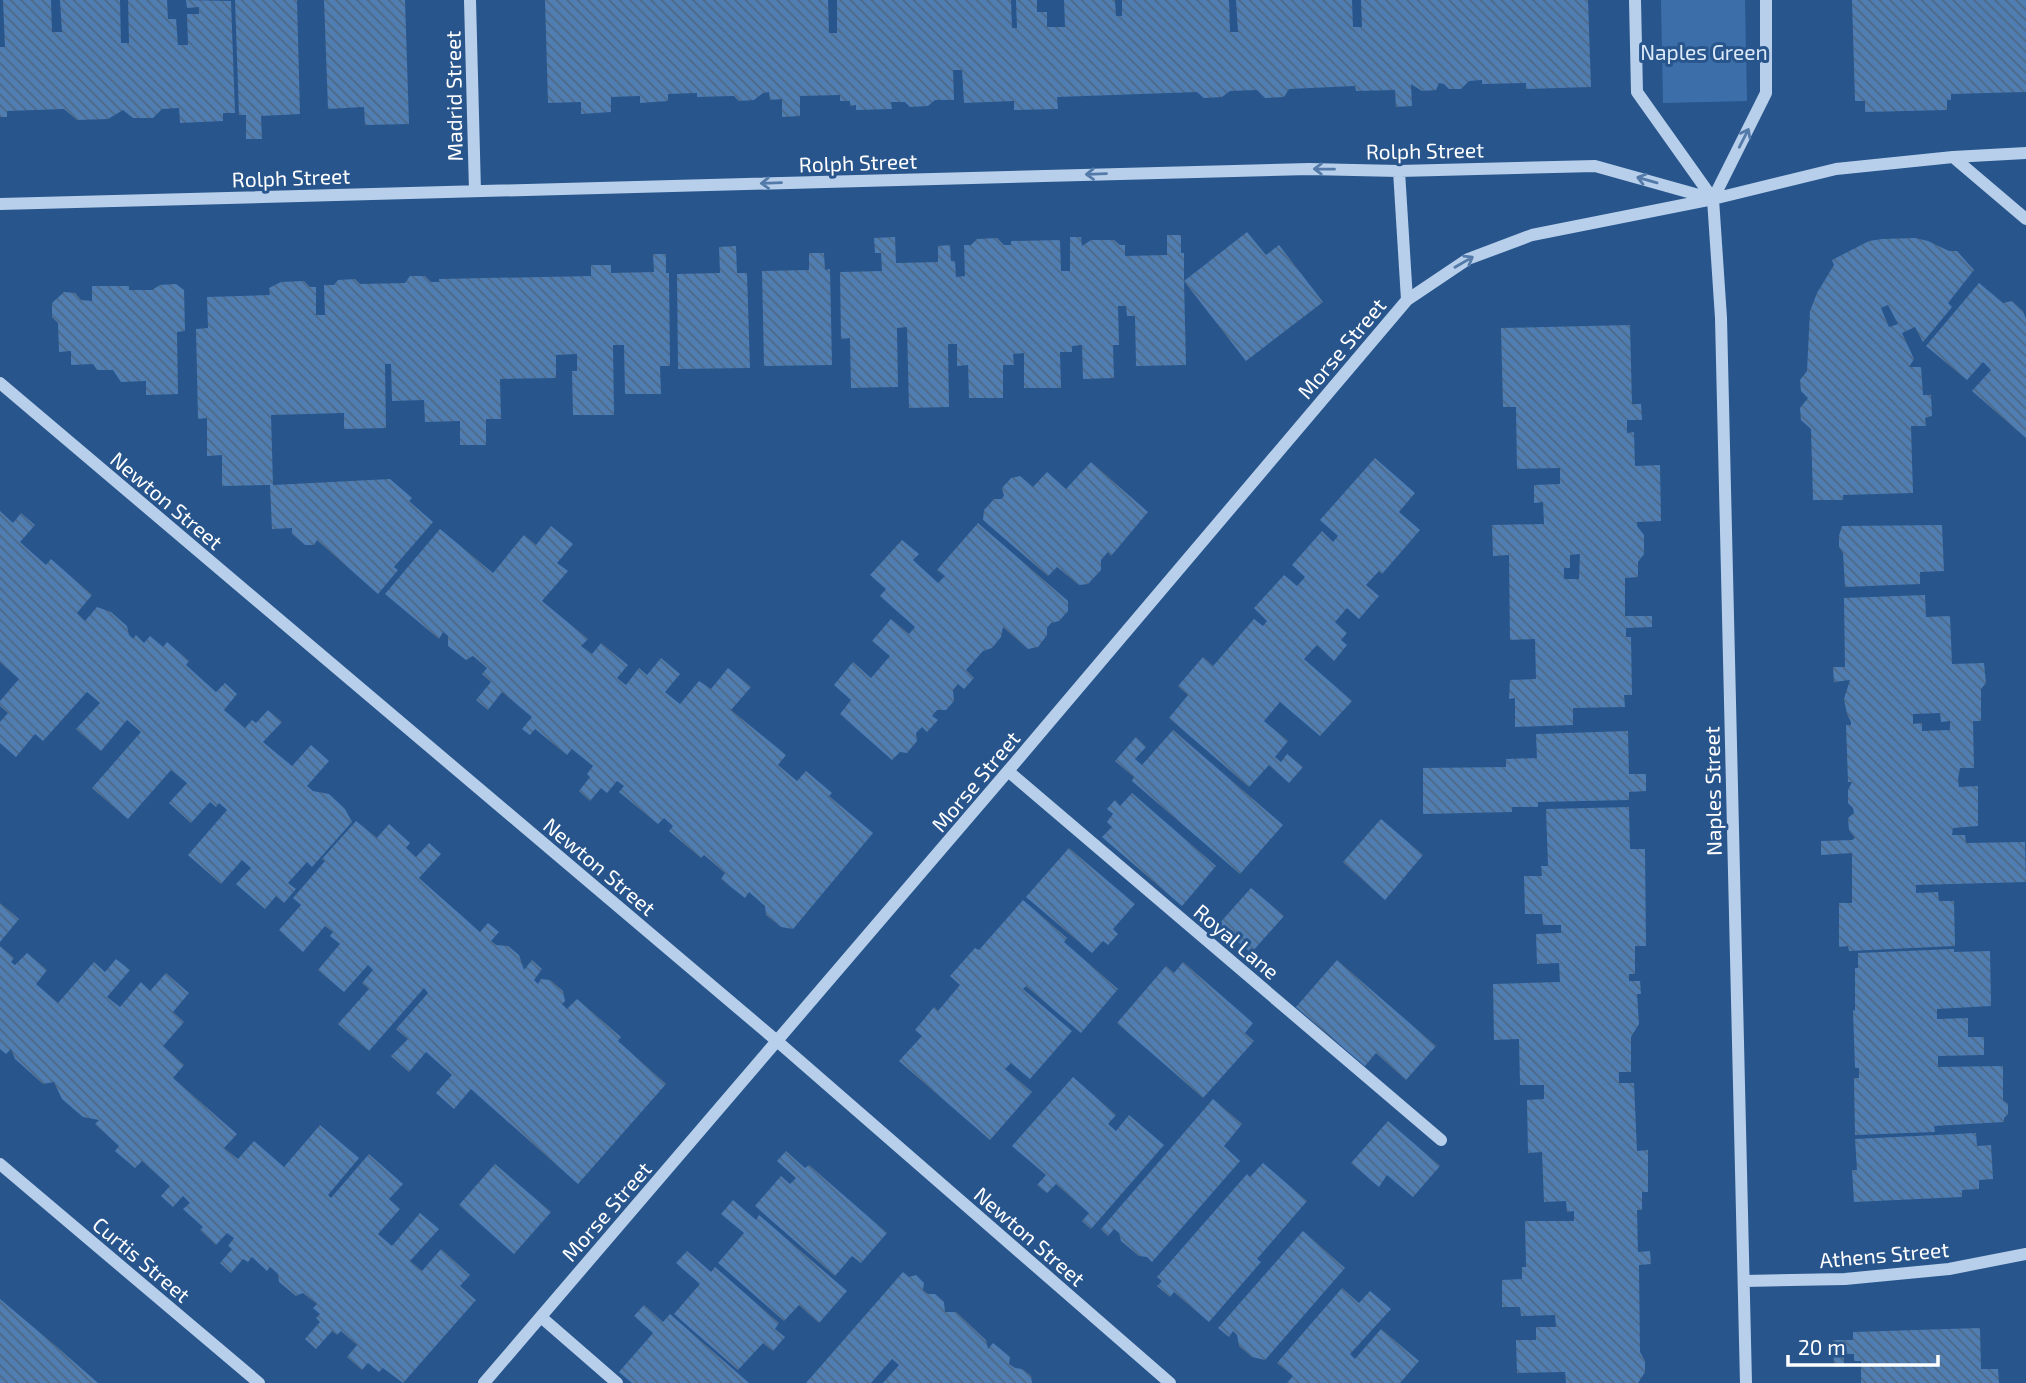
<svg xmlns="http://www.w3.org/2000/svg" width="2026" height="1383" font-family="'Exo 2',sans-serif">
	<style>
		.park { fill: #3c6fa9 }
		.building { fill: url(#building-back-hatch); fill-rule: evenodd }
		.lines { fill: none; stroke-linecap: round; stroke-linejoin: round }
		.minor { stroke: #b7cfea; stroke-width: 12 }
		.oneway { stroke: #537aa8 }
		.labels { text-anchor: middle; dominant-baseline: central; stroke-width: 6; stroke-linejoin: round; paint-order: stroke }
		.park-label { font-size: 21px; fill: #dbe9f8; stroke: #28558c }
		.street-label { font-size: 21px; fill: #fff; stroke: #28558c }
	</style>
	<defs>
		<pattern id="building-back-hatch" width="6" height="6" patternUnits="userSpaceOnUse" patternTransform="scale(1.75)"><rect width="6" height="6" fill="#507eb2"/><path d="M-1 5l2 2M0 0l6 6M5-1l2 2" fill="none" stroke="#4e6884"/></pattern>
	</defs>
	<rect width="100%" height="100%" fill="#28558c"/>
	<path class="park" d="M1661 0H1745L1747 101 1663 103Z"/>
	<path class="building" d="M3 0H51L52 32H62L60 0H120L121 43H129L128 0H167L168 19H176L178 45H188L187 14H199V7L187 8 186 0 231 1 235 113H223V121L180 123 179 108 162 109 153 118H133L123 110 108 119 77 120 64 109 7 111V117H0V47H5Z
		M235 0H297L300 114 261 116 262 139H246V115H239Z
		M324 0H405L409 124 365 125 364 107 328 109Z
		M545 0H828L829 33H837V0H1011L1012 28H1017L1016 0H1037V12H1047V27H1065L1064 0H1115L1116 16H1122V0H1229L1230 32H1238L1236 0H1352L1353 27H1362L1361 0H1588L1591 87 1526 89V83L1482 84V80L1469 81 1461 89H1449L1444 84 1439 83 1436 90 1422 91 1411 84 1412 106 1396 107 1395 90 1356 91 1355 86 1289 89 1284 97 1265 98 1257 90 1230 91 1222 97 1204 98 1197 92 1057 97 1058 109 1014 110V101L964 103 962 70H953L954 100H935L928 106 910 107 905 102H891L892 109 856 110V105L850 106V101H840V95L800 96V116L782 117V99L770 100 769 92 763 93 754 100 739 101 734 96 697 97V93L668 94V101L640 103V96L611 97V112L581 114V102L548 103Z
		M1852 0H2026V92L1951 94V100H1947V110L1865 112V101H1855Z
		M1247 232 1266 255 1279 245 1323 302 1246 361 1184 281 1186 365 1136 366 1135 316H1127L1126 306H1118L1119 345H1113L1114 378 1083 379 1082 345 1072 346V352H1060L1061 388H1024V353L1013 354 1014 365H1003V398H969L968 365 957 366V344H948L949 407 909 408 907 327 897 328 898 387 851 388 850 338 841 339 840 272 882 271 881 253H875L874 238 895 237 896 263 938 262V246L950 245 951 261H955L956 277 965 276 964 245H971L977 239 997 238 1004 245H1011V241L1060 240 1061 271H1070V237H1081L1082 246 1091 240H1114L1120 245H1125V256L1167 255V235H1181V253H1184V281Z
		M1915 238 1928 241 1949 251H1957L1974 270 1948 303 1952 307 1923 342 1915 327 1902 333 1914 359 1909 367H1921L1923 395H1931L1932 416 1925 418 1926 426H1911L1913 493 1843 495V500H1813L1811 429 1801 420 1800 408 1808 398 1801 391 1800 380 1807 371 1810 311 1817 293 1834 265 1832 260 1869 241 1882 239ZM1888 305 1898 324 1889 327 1881 308Z
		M736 246 737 273H747L750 368 678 369 677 274 720 273 719 247Z
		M809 253H824L825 270 830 269 832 365 764 366 762 271 809 270Z
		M653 254H666V273H669L670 366H660L661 394H625L624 345H613L614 415H573L572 371H577V354L556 355V378L500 379 501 419H486V445H460V421L425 422 424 400 392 401 391 364H385L386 428 344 429V413L271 415 273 485 390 479 412 498 409 501 433 522 394 567 398 570 378 594 317 540 314 545H305L292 534V528L272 529 270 485 222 486V455L207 456V418L198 419 196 329 208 328 207 297 270 295 269 288 281 282 304 281 310 287H316V315H325L324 285H334L338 280 355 279 360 284 405 283 410 276H425L431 282H439V279L591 276V265H611V273L654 272Z
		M1979 283 2003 303 2012 301 2023 311 2026 319V438L1972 391 1991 370 1983 362 1967 380 1926 346Z
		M176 284 184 290 185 331 177 332 178 394 146 395V381L121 382 113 370H97L93 364 71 365V351L59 352 58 323 52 317V303L64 292 75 293 81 300 92 301V286H129V290H152L160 285Z
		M1630 325 1632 404H1641L1642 420H1627V433L1634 432 1635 466 1660 465 1661 521 1637 522V526L1644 535V554L1638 562V577L1625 578V616H1652V627L1626 628V637H1631L1632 695H1624L1625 707 1573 708V725L1515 727V698L1509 699 1510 680 1536 679 1535 639 1510 640 1509 555 1493 556 1492 525 1544 524 1543 502 1534 503V485L1560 484V468L1517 469 1516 407H1503L1501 328ZM1580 554 1579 579H1564V568H1570V555Z
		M1375 458 1415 493 1399 512 1420 530 1382 574 1379 571 1366 585 1379 596 1359 619 1347 608 1335 622 1347 633 1341 640 1347 645 1334 661 1317 645 1304 659 1352 701 1320 736 1280 702 1264 721 1288 741 1275 757 1281 762 1287 754 1303 767 1289 783 1269 765 1249 787 1169 718 1188 695 1178 686 1203 657 1213 666 1254 619 1263 626 1267 621 1254 608 1284 575 1297 586 1305 577 1292 565 1322 531 1333 542 1338 536 1320 520Z
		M1091 462 1148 512 1111 556 1108 552 1101 560V570L1088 584 1079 585 1057 567 1048 576 983 520 984 510 994 499H1001L1004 496 1002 488 1011 478 1020 476 1033 487 1047 472 1066 489Z
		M0 511 13 523 21 513 35 525 20 542 46 565 51 559 92 595 77 613 85 621 97 607 111 612 127 626 129 635 133 639 136 635 144 643 150 636 163 647 167 642 189 661 186 665 216 692 225 683 237 694 224 710 245 728 252 720 256 723 268 710 282 722 263 742 292 766 311 745 329 761 307 786 313 791 329 794 345 809 352 822 312 867 307 862 288 883 296 889 284 903 276 896 265 909 236 884 251 868 242 860 221 884 188 855 227 810 219 803 216 807 210 802 191 823 169 803 187 783 171 770 128 819 92 788 141 732 127 720 101 751 76 729 100 703 87 692 43 741 35 734 16 757 0 743V722L8 713 0 706V701L19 679 0 662Z
		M978 523 1068 601V611L1059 621 1051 623 1047 628V635L1038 647 1028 649 1003 627 1001 637 992 648 983 651 966 670 974 678 964 689 958 684 953 690 954 701 946 710H937L932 716 938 720 927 732 922 727 916 733 917 741 907 753 900 752 892 760 840 714 851 700 834 685 853 662 871 678 890 656 872 641 891 619 909 634 915 627 880 596 886 589 870 575 902 540 919 554 913 560 938 583 945 576 937 570Z
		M1942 525 1944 571 1920 572V584L1845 587 1843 553 1839 547V536L1842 526Z
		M551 526 573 544 557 563 568 571 542 601 588 639 581 646 592 654 601 643 628 665 617 678 626 685 639 668 647 675 661 658 680 674 665 692 680 704 699 681 711 689 728 668 751 687 731 710 786 755 778 765 797 781 806 771 832 793 829 796 873 833 793 929 781 927 766 915 765 906 749 892 745 898 721 879 725 873 704 855 701 858 669 831 673 826 664 818 658 824 619 792 624 786 617 781 607 793 601 788 590 801 579 791 590 777 587 774 593 766 572 749 567 755 535 729 530 735 522 729 532 717 502 692 488 710 476 700 491 682 482 674 487 668 473 656 466 660 448 646V636L443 632 439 639 385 594 440 529 493 573 524 535 536 545Z
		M1925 595 1926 617 1950 616 1952 664 1984 663 1986 683 1981 689V721H1973L1974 768H1960L1958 779 1959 787 1978 786V826L1953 828 1952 835H1965L1966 843 2025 842 2026 882 1916 885V893L1938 892 1939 901H1954L1955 946 1849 951 1848 946 1839 947V903H1852V853L1821 855V841L1852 840 1855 838 1849 830 1848 818 1854 813 1853 808 1848 803V790L1852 782H1848L1846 725H1851V722L1847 714 1844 699 1850 680 1834 682 1833 667H1845L1844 598ZM1940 713 1941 722 1950 721V730L1922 731V723L1913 724V714Z
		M1173 730 1283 825 1240 874 1132 781 1134 777 1115 761 1136 737 1146 747 1135 759 1142 765Z
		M1628 731 1629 774H1646V791L1629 792V800L1538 802V807H1512V812L1423 814V768L1506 767V759L1537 758 1536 734Z
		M1132 793 1216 866 1182 906 1102 837 1112 827 1107 822 1113 814 1107 809 1115 800 1120 806Z
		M1629 807 1630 849H1645L1646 946H1635V974H1629V981H1640L1641 994H1637L1639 1024 1631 1037V1072H1619V1083H1634L1637 1151 1648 1150V1192H1642V1210H1637L1638 1252 1650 1251 1651 1264 1639 1265 1640 1352 1645 1361V1372L1638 1383H1566L1565 1372 1517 1373 1516 1340H1536V1327H1556L1555 1315 1521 1316 1520 1307H1502V1280L1522 1279V1267H1526L1525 1221H1574V1211L1567 1212 1566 1201 1544 1202 1542 1152 1528 1153 1527 1100 1544 1099V1085H1520L1519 1039 1494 1040 1493 984 1560 982 1559 963 1537 964 1536 934 1561 933V925H1543L1542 914H1525L1524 876H1542L1541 866H1548L1546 809Z
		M1381 819 1423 855 1385 900 1343 862Z
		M356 821 377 838 389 824 410 843 406 848 416 857 429 843 441 854 419 878 480 932 488 923 499 932 491 941 496 945 508 946 519 955 524 970 532 960 542 969 534 980 538 984 541 979 550 980 563 991 565 1001 562 1004 567 1009 577 999 621 1037 618 1041 666 1084 578 1184 471 1089 454 1109 436 1093 452 1075 426 1052 409 1072 391 1056 408 1039 396 1029 428 993 424 988 369 1051 338 1024 369 989 362 983 373 970 368 965 344 992 318 970 340 944 330 936 333 932 325 926 303 952 279 930 301 905 293 898 325 861 322 859Z
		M1069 848 1135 904 1113 929 1118 934 1108 945 1103 941 1092 953 1026 897Z
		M1251 888 1284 916 1251 953 1218 925Z
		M1023 900 1067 938 1064 942 1118 989 1081 1033 1026 986 1023 989 1072 1031 1030 1079 1011 1063 1005 1069 1032 1092 990 1140 899 1061 922 1036 915 1030 934 1007 938 1011 960 985 950 976 975 948 979 950Z
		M0 903 19 919 0 942Z
		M0 946 14 958 11 962 15 965 27 953 47 970 36 984 58 1003 94 962 105 972 116 959 130 970 107 997 120 1007 141 982 150 991 166 973 189 993 173 1012 184 1022 163 1046 184 1065 173 1078 237 1134 224 1148 238 1159 254 1141 284 1167 320 1125 359 1158 328 1195 331 1198 369 1154 403 1184 389 1199 400 1209 378 1234 392 1246 420 1213 439 1229 410 1261 422 1271 441 1249 470 1275 460 1286 476 1300 403 1383 383 1368 379 1372 368 1363 362 1370 347 1357 357 1345 341 1331 337 1335 332 1331 316 1349 305 1339 320 1322 316 1318 320 1314 313 1308 317 1304 303 1293 296 1296 279 1282 278 1274 270 1267 267 1271 252 1257 248 1262 243 1259 231 1273 220 1263 232 1249 228 1246 234 1238 227 1233 216 1245 200 1230 203 1227 183 1209 190 1203 183 1196 173 1207 161 1196 170 1186 142 1161 135 1168 115 1151 119 1146 95 1124 99 1120 83 1117 62 1099 54 1082 43 1084 15 1059 11 1049 6 1054 0 1049Z
		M1954 949V952L1990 951 1991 1006 1937 1009V1019L1968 1018V1037H1984V1055L1938 1056V1067L2003 1066V1100L2008 1104V1114L2004 1118V1122L1934 1126 1935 1132 1855 1135 1854 1078H1859V1068H1855L1853 1010 1855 1011V968H1858V953Z
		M1337 960 1436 1046 1406 1080 1376 1053 1365 1066 1296 1007Z
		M1183 962 1253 1023 1245 1033 1254 1041 1203 1098 1117 1023 1166 966 1174 973Z
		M1073 1077 1116 1115 1108 1124 1116 1131 1129 1115 1164 1145 1091 1229 1082 1221 1089 1213 1056 1184 1047 1193 1037 1185 1046 1175 1012 1146Z
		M1213 1099 1242 1124 1224 1146 1240 1161 1152 1262 1147 1257 1139 1256 1121 1241 1119 1233 1114 1229 1108 1236 1101 1229Z
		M1388 1121 1440 1166 1413 1197 1387 1175 1379 1187 1351 1163Z
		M1976 1133 1977 1146 1991 1145 1993 1179 1979 1180V1189L1962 1190V1197L1854 1202 1852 1170H1857L1855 1139Z
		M786 1151 805 1168 809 1165 887 1233 861 1263 852 1256 835 1276 755 1206 781 1176 790 1184 796 1178 777 1161Z
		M1263 1163 1307 1201 1257 1259 1261 1262 1209 1322 1174 1292 1170 1297 1157 1286 1162 1281 1157 1277 1247 1174 1250 1177Z
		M495 1164 551 1212 514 1254 459 1205Z
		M733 1200 756 1220 759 1215 847 1291 819 1323 799 1305 784 1321 718 1263 744 1233 721 1214Z
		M1303 1231 1345 1268 1265 1360 1252 1357 1239 1346 1237 1335 1233 1331 1229 1337 1218 1328Z
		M687 1251 711 1272 715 1267 779 1323 775 1329 785 1337 773 1351 763 1343 738 1370 674 1314 700 1284 676 1263Z
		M903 1272 909 1277 916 1275 924 1283 923 1290 928 1294H935L944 1302 945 1312H956L986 1340 988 1349 993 1343 1010 1357 1009 1364 1015 1368 1022 1369 1031 1376 1032 1383H883L899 1365 892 1359 871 1383H806Z
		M1342 1288 1359 1303 1370 1291 1391 1309 1350 1354 1355 1359 1381 1329 1419 1361 1400 1383H1287L1293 1376 1277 1363Z
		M0 1299 57 1347 98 1383H0Z
		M644 1305 663 1322 670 1314 749 1383H632L619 1372 653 1333 634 1316Z
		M1980 1328 1981 1369H1998L1999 1383H1861V1361H1854V1354H1844V1367H1834L1833 1340H1853V1332Z"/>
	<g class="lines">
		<path class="minor" d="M470 0 475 191
			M1635 0 1637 92 1713 199
			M1953 157 2026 219
			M0 204 1309 169 1399 171 1595 166 1713 199
			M1407 300 1468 259 1532 235 1713 199 1836 169 1953 157 2026 153
			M0 383 777 1041 1170 1383
			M1008 771 1441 1140
			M0 1164 259 1383
			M1744 1281 1845 1279 1949 1269 2026 1254
			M541 1317 617 1383
			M484 1383 1008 771 1407 300 1399 171
			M1746 1383 1721 318 1713 199 1766 93V0"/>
	</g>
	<defs><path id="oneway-shaft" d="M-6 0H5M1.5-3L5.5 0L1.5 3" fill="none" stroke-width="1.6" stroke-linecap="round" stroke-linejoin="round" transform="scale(1.75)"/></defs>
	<g class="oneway">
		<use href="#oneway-shaft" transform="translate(1744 138) rotate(-63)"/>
		<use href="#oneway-shaft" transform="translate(1324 169) rotate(-179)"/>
		<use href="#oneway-shaft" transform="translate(1096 174) rotate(178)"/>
		<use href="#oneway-shaft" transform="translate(1647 180) rotate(-164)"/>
		<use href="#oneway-shaft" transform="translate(771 183) rotate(178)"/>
		<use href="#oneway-shaft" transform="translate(1464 262) rotate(-30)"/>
	</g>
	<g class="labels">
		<g class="park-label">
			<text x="1704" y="51">Naples Green</text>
		</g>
		<g class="street-label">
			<text transform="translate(453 96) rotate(-91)">Madrid Street</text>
			<text transform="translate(1425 150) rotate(-1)">Rolph Street</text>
			<text transform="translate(858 162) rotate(-2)">Rolph Street</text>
			<text transform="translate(291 177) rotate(-2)">Rolph Street</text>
			<text transform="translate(1341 348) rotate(-50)">Morse Street</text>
			<text transform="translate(167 500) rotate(40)">Newton Street</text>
			<text transform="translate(975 781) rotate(-50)">Morse Street</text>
			<text transform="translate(1712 791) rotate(-91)">Naples Street</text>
			<text transform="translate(600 866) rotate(40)">Newton Street</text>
			<text transform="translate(1237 941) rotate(40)">Royal Lane</text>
			<text transform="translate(606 1211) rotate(-49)">Morse Street</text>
			<text transform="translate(1030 1236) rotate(41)">Newton Street</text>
			<text transform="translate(1884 1254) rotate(-5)">Athens Street</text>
			<text transform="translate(142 1259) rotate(40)">Curtis Street</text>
		</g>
	</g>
	<path d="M1788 1355v10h150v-10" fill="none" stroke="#ffffff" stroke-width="3.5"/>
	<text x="1798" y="1355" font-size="21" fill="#ffffff" stroke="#28558c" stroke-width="5" paint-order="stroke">20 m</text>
</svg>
